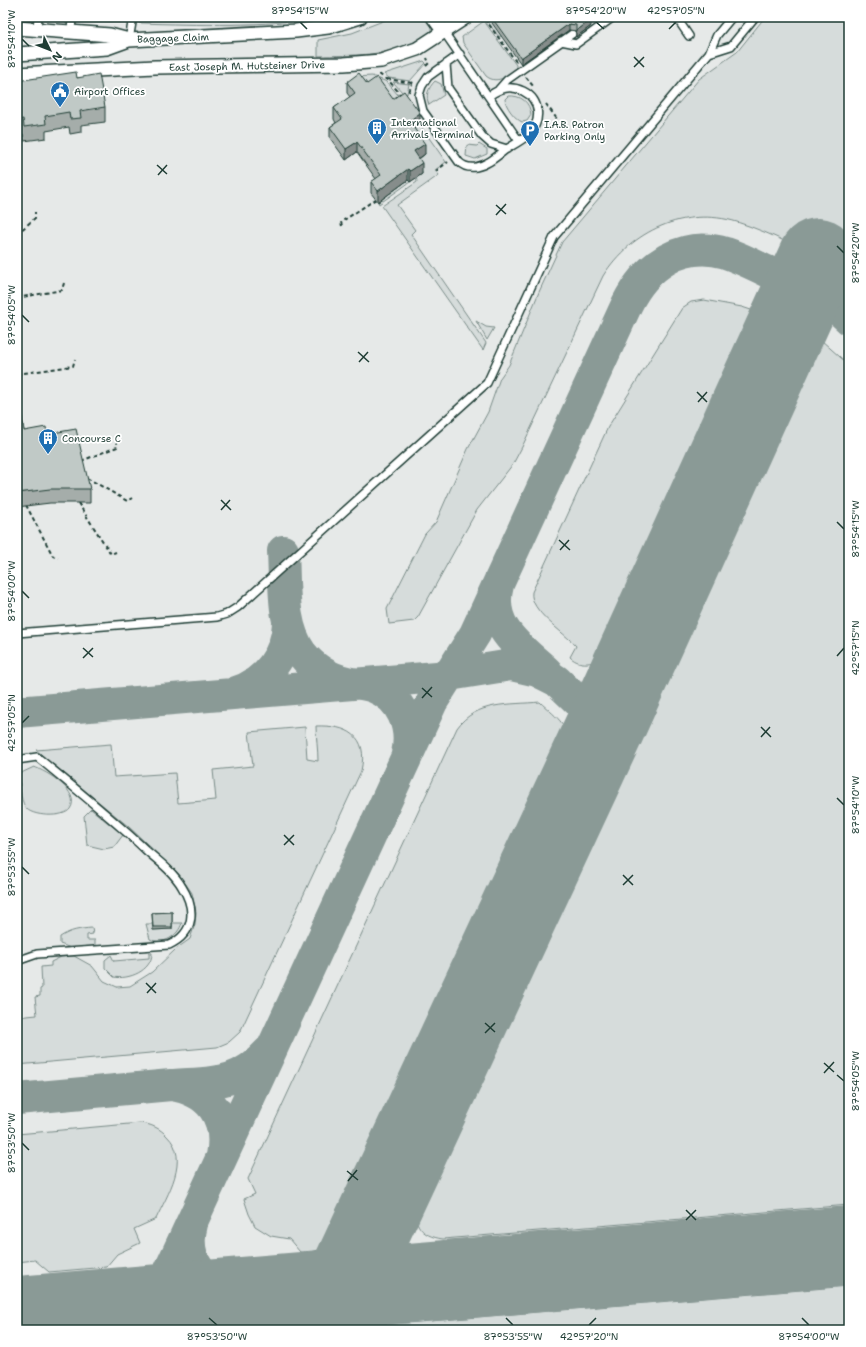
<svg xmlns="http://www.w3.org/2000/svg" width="866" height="1347" font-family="'Shantell Sans',sans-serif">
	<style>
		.built { fill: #e6e9e8 }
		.green { fill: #d6dcdb; stroke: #7a8c88 }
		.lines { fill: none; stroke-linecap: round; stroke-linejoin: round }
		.taxiway { stroke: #8a9a96; stroke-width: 32 }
		.runway { stroke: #8a9a96; stroke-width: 80 }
		.service-casing { stroke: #1f3d34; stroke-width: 10 }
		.minor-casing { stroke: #1f3d34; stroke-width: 16 }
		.path { stroke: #1f3d34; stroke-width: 2; stroke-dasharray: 4 3; stroke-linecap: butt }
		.service { stroke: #fff; stroke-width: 7 }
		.minor { stroke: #fff; stroke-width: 13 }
		.wall { fill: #a5adaa; stroke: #1f3d34 }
		.shaded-wall { fill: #868d8b; stroke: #1f3d34 }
		.building { fill: #c0c9c6; stroke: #1f3d34 }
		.ticks { fill: none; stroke: #1f3d34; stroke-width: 1.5 }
		.labels { text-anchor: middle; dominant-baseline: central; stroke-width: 3.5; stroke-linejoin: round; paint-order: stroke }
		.street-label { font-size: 10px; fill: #1f3d34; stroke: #fff }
		.poi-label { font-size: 10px; fill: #1f3d34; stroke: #fff; text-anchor: start }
		.neatline { fill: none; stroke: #1f3d34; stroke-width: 1.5 }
		.ticks-label { font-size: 10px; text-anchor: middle; fill: #1f3d34 }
	</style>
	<rect width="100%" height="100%" fill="#f6f7f7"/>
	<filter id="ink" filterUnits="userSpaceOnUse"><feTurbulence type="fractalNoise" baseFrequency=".025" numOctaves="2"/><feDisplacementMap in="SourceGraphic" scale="8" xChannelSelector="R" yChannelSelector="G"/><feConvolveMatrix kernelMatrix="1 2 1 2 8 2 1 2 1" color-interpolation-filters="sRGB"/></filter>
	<g filter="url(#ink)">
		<path class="built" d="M17 17H849V1330H17Z"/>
		<path class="green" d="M77 17H127V22L79 19Z
			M137 17H323C262 27 200 25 139 23Z
			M393 17H425L431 25V30C428 36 422 38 416 41 386 57 352 55 318 56V40L352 33Z
			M490 17H501V36L499 37 486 20Z
			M765 17H849V275L840 268C806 252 772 233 737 222 685 206 631 231 603 276L522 447 513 464 477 510 418 617 414 621 389 624 387 609 425 534 436 522 468 449 488 412 500 378 509 365 539 292 562 242 699 79 737 52Z
			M484 21 516 65V69C507 76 497 85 486 76L463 43 462 37Z
			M424 61 426 63 410 81 389 78 384 74Z
			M372 76 387 82 404 102 365 93 354 77Z
			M435 81 441 84 444 95 429 105C425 96 428 88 435 81Z
			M393 82 409 84 407 94 403 93Z
			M508 96C521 95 530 102 531 115L527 121 522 122C515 119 505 106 505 99Z
			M420 125 446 162 435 170 439 175 397 205 415 230 411 234 486 343 483 350 382 206 417 182 414 162 424 154 409 132Z
			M479 144 487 149V154L475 159 466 156 467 145 477 146Z
			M408 180 410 182 379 204 378 202Z
			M704 300 742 307 763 314 608 652C599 663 581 668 570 657L576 646C564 632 529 611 532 592L608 427 682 308 691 302Z
			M476 321 486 327 494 328 487 340Z
			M821 340 849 365V1205L443 1239C420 1236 413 1224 416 1202L803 356 811 346Z
			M540 702C552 714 573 726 565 745L340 1235C332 1251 315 1251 300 1252L289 1239 271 1236 255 1226 249 1214 244 1199 255 1194 248 1179 457 728C476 701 510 705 540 702Z
			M316 726C347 725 369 735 361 771L240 1032 229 1042 217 1047 17 1065V1017L37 1015 35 997 40 996V989L42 988 41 967 51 966V962L61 957 74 956 92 966 104 981 117 987 130 986 152 972 176 949 190 939 195 924 196 912 192 893 179 874 129 827 36 750 111 744 114 777 175 773 178 803 216 800 213 770 253 766 249 732 305 727 307 759 318 761C318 749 316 738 316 726Z
			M34 767C46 771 82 792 70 809 64 818 31 817 25 807 20 798 20 785 19 774Z
			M91 809 123 835 114 847 104 849 87 845 84 816Z
			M172 923H182C178 936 163 946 150 939L146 924H153V930L172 929Z
			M92 928 93 934 87 935V940H95V946L71 948 60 944V937C71 930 79 929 92 928Z
			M149 953H152C152 971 128 980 114 977L105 968V960L111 955 114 961 149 958Z
			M140 1123C150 1124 160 1128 167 1136 191 1159 167 1195 156 1219L134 1229 140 1243 117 1254 106 1267 49 1272 35 1260 17 1262V1134Z
			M849 1286V1330H357L359 1327Z"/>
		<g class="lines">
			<path class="taxiway" d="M283 551C285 584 281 626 302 654 313 668 330 679 347 682 356 684 365 684 374 687 402 698 413 727 407 754
				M498 585C487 627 520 647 547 672
				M540 670 557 681 605 727
				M236 692C266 683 287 654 288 623
				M17 712 437 677 511 665 537 671 557 681
				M174 1085C215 1082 238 1085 268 1052
				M17 1099 171 1085C210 1091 229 1117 222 1156
				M192 1224C188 1239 189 1255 198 1268 223 1307 277 1291 315 1288L325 1290
				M17 1314 21 1312 131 1303 150 1295 164 1280
				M68 1314 88 1316 111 1330
				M144 1328 157 1313 172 1305 245 1299
				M142 1330 432 702 475 634 627 304C646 266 681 240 726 253 741 258 756 266 771 273 789 281 809 288 826 299 834 304 842 313 849 319"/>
			<path class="runway" d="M17 1316 849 1246
				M324 1330 605 727 818 258"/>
			<defs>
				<path id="service" d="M676 17 689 36
					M37 29 38 17
					M71 32 72 17
					M444 32 519 141
					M129 40 133 17
					M561 41 576 44 612 18
					M709 53 731 46 755 17
					M460 54 428 77 422 86 419 95 423 111 459 162C463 166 469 168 476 167 487 165 496 157 505 150 513 145 521 141 528 135 542 122 541 100 523 91 510 85 500 88 489 96
					M446 64 448 88 482 136 491 144 507 149
					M499 89 507 80 572 34
					M17 633 217 617 227 614 238 607 487 383 554 237 709 53 717 35 732 17
					M17 760 37 757C75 788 113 819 148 852 160 862 174 873 182 887 196 909 195 933 169 945L37 954 17 961"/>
				<path id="minor" d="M433 17 444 32
					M17 28 110 35 129 40 296 31 328 27 360 17
					M17 54 107 48 129 40
					M17 74 155 67 344 64 381 61 417 49 466 17"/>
			</defs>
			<use href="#service" class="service-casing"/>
			<use href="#minor" class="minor-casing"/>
			<path class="path" d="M485 19 517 63
				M426 66 429 63 427 58
				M379 74 390 82 402 96
				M526 77 533 86
				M387 79 412 83
				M409 92 413 81
				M546 104 557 119
				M438 172 437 170 448 162
				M342 226 341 222 376 199
				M17 234 35 218V212
				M17 298 62 290 64 283
				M17 374 73 366 75 359
				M81 461 117 447V441
				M87 478 127 501 132 498
				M78 503 111 554 116 552
				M26 505 53 556 58 558"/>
			<use href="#service" class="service"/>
			<use href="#minor" class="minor"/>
		</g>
		<path class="wall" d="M492 18 591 26 576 37V31L569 30 521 64 492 23Z
			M77 78 105 107V122L81 125V132L70 134 69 127 46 131V138L24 141 23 134H17V81Z
			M347 82 367 84 393 99 420 124 414 129 425 154 419 159 422 174 410 182 408 180 378 202 371 193V182L376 179 357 152 346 160 330 138V127L336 123 334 119V108L350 97 347 93Z
			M17 388 24 431 47 434 90 489V503H50L17 507Z
			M172 912V929L153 930 152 913Z"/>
		<path class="shaded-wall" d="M591 20V26L576 37V31Z
			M569 24V30L521 64V58Z
			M420 113V124L409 132V121Z
			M357 142V152L346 160V149Z
			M425 144V154L414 162V151Z
			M422 163V174L410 182V171Z
			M408 169V180L378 202V191Z"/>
		<path class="building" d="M494 17H589L591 20 576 31V25L569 24 521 58 492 18Z
			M76 72 77 78 99 74 105 107 80 111 81 118 70 119 69 112 45 116 46 124 24 127 23 119 17 120V81Z
			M359 73 367 84 377 77 393 99 404 91 420 113 409 121 425 144 414 151 422 163 410 171 408 169 378 191 371 182 381 175 357 142 346 149 330 127 342 119 334 108 355 93 347 82Z
			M17 388 24 431 46 427 47 434 76 429 90 489H50L17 493Z
			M172 912V927H153L152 913Z"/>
	</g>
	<path class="ticks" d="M300 22 307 29M596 22 604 29M669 29 676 22M22 39 29 46M634 57 644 67M634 67 644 57M157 165 167 174M158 175 167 165M496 205 506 214M496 215 506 204M837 246 844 253M22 315 29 322M358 352 369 362M359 362 368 352M697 392 707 402M698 402 707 392M221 500 231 510M221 510 230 500M837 522 844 529M559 540 570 550M560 550 569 540M22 591 29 598M83 648 93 657M837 656 844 648M83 658 93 648M422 688 432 697M422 698 432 687M22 723 29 716M761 727 771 737M761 737 770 727M837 798 844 805M284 835 294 845M284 845 294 835M22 867 29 874M623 875 633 885M623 885 633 875M146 983 156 993M147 993 156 983M485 1023 495 1032M485 1033 495 1023M824 1063 834 1072M824 1073 834 1062M837 1075 844 1081M22 1143 29 1150M347 1171 358 1180M348 1181 357 1170M686 1210 696 1220M686 1220 696 1210M209 1318 217 1325M506 1318 513 1325M802 1318 809 1325M589 1325 596 1318"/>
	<defs>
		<symbol id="civic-pin" viewBox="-11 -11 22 30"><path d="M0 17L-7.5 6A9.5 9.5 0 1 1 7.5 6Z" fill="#1f6fb2" stroke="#fff"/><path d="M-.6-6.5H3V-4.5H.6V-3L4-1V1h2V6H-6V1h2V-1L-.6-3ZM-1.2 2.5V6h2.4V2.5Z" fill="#fff"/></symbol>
		<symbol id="building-pin" viewBox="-11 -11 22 30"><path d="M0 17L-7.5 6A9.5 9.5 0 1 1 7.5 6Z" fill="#1f6fb2" stroke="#fff"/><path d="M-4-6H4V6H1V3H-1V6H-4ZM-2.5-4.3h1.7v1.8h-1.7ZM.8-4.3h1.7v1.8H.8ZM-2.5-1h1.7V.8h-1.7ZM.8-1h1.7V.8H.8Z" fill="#fff"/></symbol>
		<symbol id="parking-pin" viewBox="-11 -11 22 30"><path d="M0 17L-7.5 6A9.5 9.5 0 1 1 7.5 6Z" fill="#1f6fb2" stroke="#fff"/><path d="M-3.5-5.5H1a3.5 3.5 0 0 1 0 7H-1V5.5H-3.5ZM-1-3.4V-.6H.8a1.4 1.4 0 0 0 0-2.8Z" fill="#fff"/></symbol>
	</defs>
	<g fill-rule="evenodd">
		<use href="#civic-pin" x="49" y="80" width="22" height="30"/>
		<use href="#building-pin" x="366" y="117" width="22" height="30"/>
		<use href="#parking-pin" x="519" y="119" width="22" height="30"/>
		<use href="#building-pin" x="37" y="427" width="22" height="30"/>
	</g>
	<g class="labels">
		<g class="street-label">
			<text transform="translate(173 38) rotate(-2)">Baggage Claim</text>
			<text transform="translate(247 66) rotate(-1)">East Joseph M. Hutsteiner Drive</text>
		</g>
		<g class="poi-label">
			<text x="74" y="91">Airport Offices</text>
			<text x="391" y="122">International<tspan x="391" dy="12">Arrivals Terminal</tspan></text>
			<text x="544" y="124">I.A.B. Patron<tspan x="544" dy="12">Parking Only</tspan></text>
			<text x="62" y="438">Concourse C</text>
		</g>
	</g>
	<rect width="866" height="1347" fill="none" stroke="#fff" stroke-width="44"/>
	<g transform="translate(50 50) rotate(133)" stroke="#ffffff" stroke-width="3" paint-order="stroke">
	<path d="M0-3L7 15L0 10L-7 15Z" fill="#1f3d34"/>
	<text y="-6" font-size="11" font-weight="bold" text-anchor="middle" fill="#1f3d34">N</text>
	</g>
	<rect x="22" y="22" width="822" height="1303" class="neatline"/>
	<g class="ticks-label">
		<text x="300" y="14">87°54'15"W</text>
		<text x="596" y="14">87°54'20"W</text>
		<text x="676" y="14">42°57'05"N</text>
		<text transform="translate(11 39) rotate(-90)" y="4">87°54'10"W</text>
		<text transform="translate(855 253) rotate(-90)" y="4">87°54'20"W</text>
		<text transform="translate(11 315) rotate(-90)" y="4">87°54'05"W</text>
		<text transform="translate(855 529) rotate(-90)" y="4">87°54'15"W</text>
		<text transform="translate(11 591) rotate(-90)" y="4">87°54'00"W</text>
		<text transform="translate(855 648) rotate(-90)" y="4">42°57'15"N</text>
		<text transform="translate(11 723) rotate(-90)" y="4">42°57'05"N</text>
		<text transform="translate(855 805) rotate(-90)" y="4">87°54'10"W</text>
		<text transform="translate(11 867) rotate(-90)" y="4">87°53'55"W</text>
		<text transform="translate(855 1081) rotate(-90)" y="4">87°54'05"W</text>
		<text transform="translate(11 1143) rotate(-90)" y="4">87°53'50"W</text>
		<text x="217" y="1340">87°53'50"W</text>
		<text x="513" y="1340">87°53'55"W</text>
		<text x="589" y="1340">42°57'20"N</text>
		<text x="809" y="1340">87°54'00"W</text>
	</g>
</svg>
